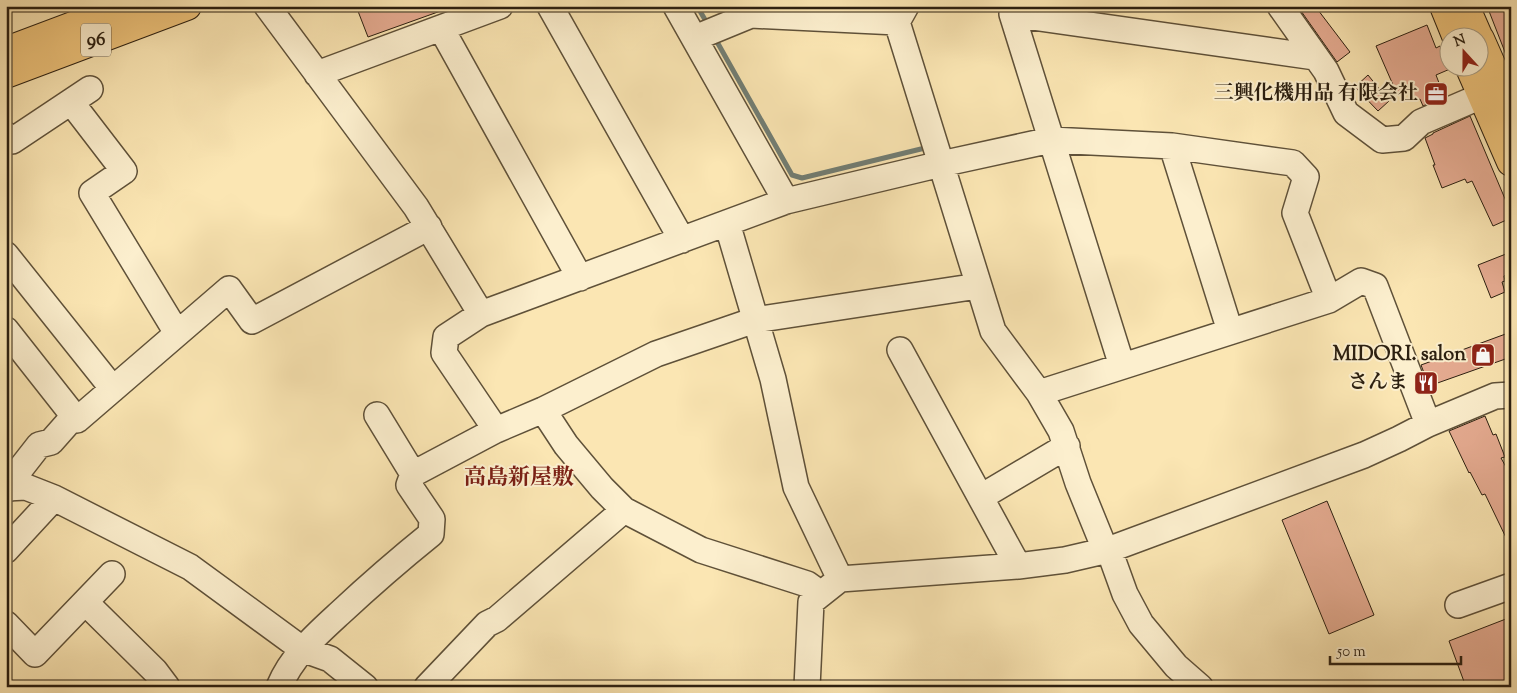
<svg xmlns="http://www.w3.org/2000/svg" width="1517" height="693" font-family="'Sorts Mill Goudy','Noto Serif JP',serif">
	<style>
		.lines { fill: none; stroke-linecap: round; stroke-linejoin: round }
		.stream { stroke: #727e74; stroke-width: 5 }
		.building { fill: #e6ac92; stroke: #2b1f10 }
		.minor-casing { stroke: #5f5139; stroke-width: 28 }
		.major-casing { stroke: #2b1f10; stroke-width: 30 }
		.minor { stroke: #fcefce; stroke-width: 25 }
		.major { stroke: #eec37a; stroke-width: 28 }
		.labels { text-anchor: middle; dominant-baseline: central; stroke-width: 4; stroke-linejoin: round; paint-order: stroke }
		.shield { fill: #fcefce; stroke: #6a5d49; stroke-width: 1 }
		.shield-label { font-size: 19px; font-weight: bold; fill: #2b1f10 }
		.poi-label { font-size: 20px; font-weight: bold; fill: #2b1f10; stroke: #fcefce; text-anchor: end }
		.quarter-label { font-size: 22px; font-weight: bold; fill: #7a1f14; stroke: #fcefce }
	</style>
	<rect width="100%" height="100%" fill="#fbe6b3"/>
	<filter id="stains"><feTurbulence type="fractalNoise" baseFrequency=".004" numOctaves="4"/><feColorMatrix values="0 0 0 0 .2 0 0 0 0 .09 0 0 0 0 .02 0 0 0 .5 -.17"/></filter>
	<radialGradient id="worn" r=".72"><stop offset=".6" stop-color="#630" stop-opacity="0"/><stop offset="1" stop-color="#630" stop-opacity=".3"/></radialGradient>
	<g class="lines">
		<path class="stream" d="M697 6 707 23
			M716 40 792 175 802 178 925 148"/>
	</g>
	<path class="building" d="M356 6H449V8L368 37Z
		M1308 6H1315L1350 52 1337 62 1301 11Z
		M1487 6H1511V65H1510Z
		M1427 25 1436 48 1440 46 1450 69 1436 75 1444 96 1423 106 1420 99 1416 101 1415 98 1412 99 1407 86 1397 94 1376 46Z
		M1368 75 1389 101 1378 111 1355 87Z
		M1470 116 1511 213V218L1493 226 1472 181 1467 183 1465 179 1442 188 1433 165H1435L1425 138 1433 134V133Z
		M1511 252V273L1504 276 1505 281 1502 282 1505 292 1491 298 1478 265Z
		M1511 332V357L1429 386 1421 365Z
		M1485 416 1493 435 1496 434 1505 457 1501 458 1511 476V548L1485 494 1482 495 1470 472 1469 473 1449 431Z
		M1327 501 1374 615 1329 634 1282 520Z
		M1511 617V687H1466L1449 641Z"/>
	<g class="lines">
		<defs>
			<path id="minor" d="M267 6 416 207 481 314
				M550 6 682 240
				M676 6 786 201
				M1014 6 1012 14 1122 366
				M1280 6 1326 71 1346 113 1382 140 1404 138 1421 122 1500 88
				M1012 14 1315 57
				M897 22 993 331 1039 393 1061 431 1078 483 1102 542 1112 558 1125 594 1141 624 1176 666 1200 687
				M441 28 580 278
				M695 38 751 15 897 22 906 6
				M317 74 500 6
				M71 102 124 171 92 193 177 333
				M6 135 12 141 90 89
				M1172 146 1230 331
				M727 223 773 379 796 487 840 579
				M6 255 113 389 229 289 252 321 429 227
				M6 330 77 420 113 389
				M900 350 1018 566
				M1039 393 1329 300 1361 281 1375 286 1428 424
				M543 410 566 445 602 488 624 510 701 550 807 584 821 594
				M496 430 444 353 446 337 481 314 786 201 941 164 1051 140 1172 146 1293 163 1306 177 1295 213 1329 300
				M413 474 496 430 543 410 656 354 755 320 978 286
				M6 488 26 487 54 498 190 567 302 649 330 659 365 687
				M12 488 14 477 39 445 51 442 74 416
				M981 497 1067 446
				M6 550 54 498
				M85 602 155 671 167 687
				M1458 605 1511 586
				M6 624 35 654 112 574
				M279 687C292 656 316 635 340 613 370 585 400 559 431 534L432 519 409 485 413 474 377 415
				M427 687 487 624 497 619 624 510
				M807 687 811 602 840 579 1018 566 1065 560 1108 550 1364 455 1399 439 1428 424 1495 396 1511 395"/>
			<path id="major" d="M1444 6 1457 38
				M1465 6 1479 38
				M1480 39 1511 109
				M6 51 126 6
				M1470 68 1511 162
				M6 74 187 6"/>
		</defs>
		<use href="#minor" class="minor-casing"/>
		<use href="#major" class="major-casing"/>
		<use href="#minor" class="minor"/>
		<use href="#major" class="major"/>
	</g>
	<defs>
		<symbol id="office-square" viewBox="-11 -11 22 22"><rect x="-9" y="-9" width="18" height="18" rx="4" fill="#8f2418" stroke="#fcefce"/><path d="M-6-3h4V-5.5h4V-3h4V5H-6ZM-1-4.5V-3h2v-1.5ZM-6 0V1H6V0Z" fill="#fff"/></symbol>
		<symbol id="shop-square" viewBox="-11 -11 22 22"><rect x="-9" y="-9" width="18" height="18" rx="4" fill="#8f2418" stroke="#fcefce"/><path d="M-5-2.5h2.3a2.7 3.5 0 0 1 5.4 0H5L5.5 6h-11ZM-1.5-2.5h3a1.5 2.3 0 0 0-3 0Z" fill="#fff"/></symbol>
		<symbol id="restaurant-square" viewBox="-11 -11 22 22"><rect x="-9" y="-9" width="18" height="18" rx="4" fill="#8f2418" stroke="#fcefce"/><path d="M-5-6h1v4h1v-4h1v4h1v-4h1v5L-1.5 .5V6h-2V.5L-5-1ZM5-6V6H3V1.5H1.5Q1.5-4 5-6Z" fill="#fff"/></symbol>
	</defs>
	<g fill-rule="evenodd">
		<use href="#office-square" x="1422" y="80" width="28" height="28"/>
		<use href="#shop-square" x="1469" y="341" width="28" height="28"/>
		<use href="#restaurant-square" x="1412" y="369" width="28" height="28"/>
	</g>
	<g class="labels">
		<rect class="shield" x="81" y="23.5" width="30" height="33" rx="4"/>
		<g class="shield-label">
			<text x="96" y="40">96</text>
		</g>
		<g class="poi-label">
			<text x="1418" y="94">三興化機用品 有限会社</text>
			<text x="1466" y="355">MIDORI. salon</text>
			<text x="1408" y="383">さんま</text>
		</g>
		<g class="quarter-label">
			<text x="519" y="479">高島新屋敷</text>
		</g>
	</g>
	<rect width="1517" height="693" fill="none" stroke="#fbe6b3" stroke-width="25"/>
	<rect x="8" y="8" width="1502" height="678" fill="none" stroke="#2b1f10" stroke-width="2.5"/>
	<rect x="12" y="12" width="1492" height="668" fill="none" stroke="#2b1f10"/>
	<g transform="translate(1464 52) rotate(339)"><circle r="24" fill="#fcefce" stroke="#a89c82"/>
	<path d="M0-4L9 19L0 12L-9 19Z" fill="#8f2418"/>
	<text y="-8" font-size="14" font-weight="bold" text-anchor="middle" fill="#2b1f10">N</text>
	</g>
	<path d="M1330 656v8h131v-8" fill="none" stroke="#2b1f10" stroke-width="2.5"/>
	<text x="1337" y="656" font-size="15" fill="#2b1f10" stroke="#fcefce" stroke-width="4" paint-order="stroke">50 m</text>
	<rect width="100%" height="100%" filter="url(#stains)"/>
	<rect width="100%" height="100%" fill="url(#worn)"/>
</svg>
